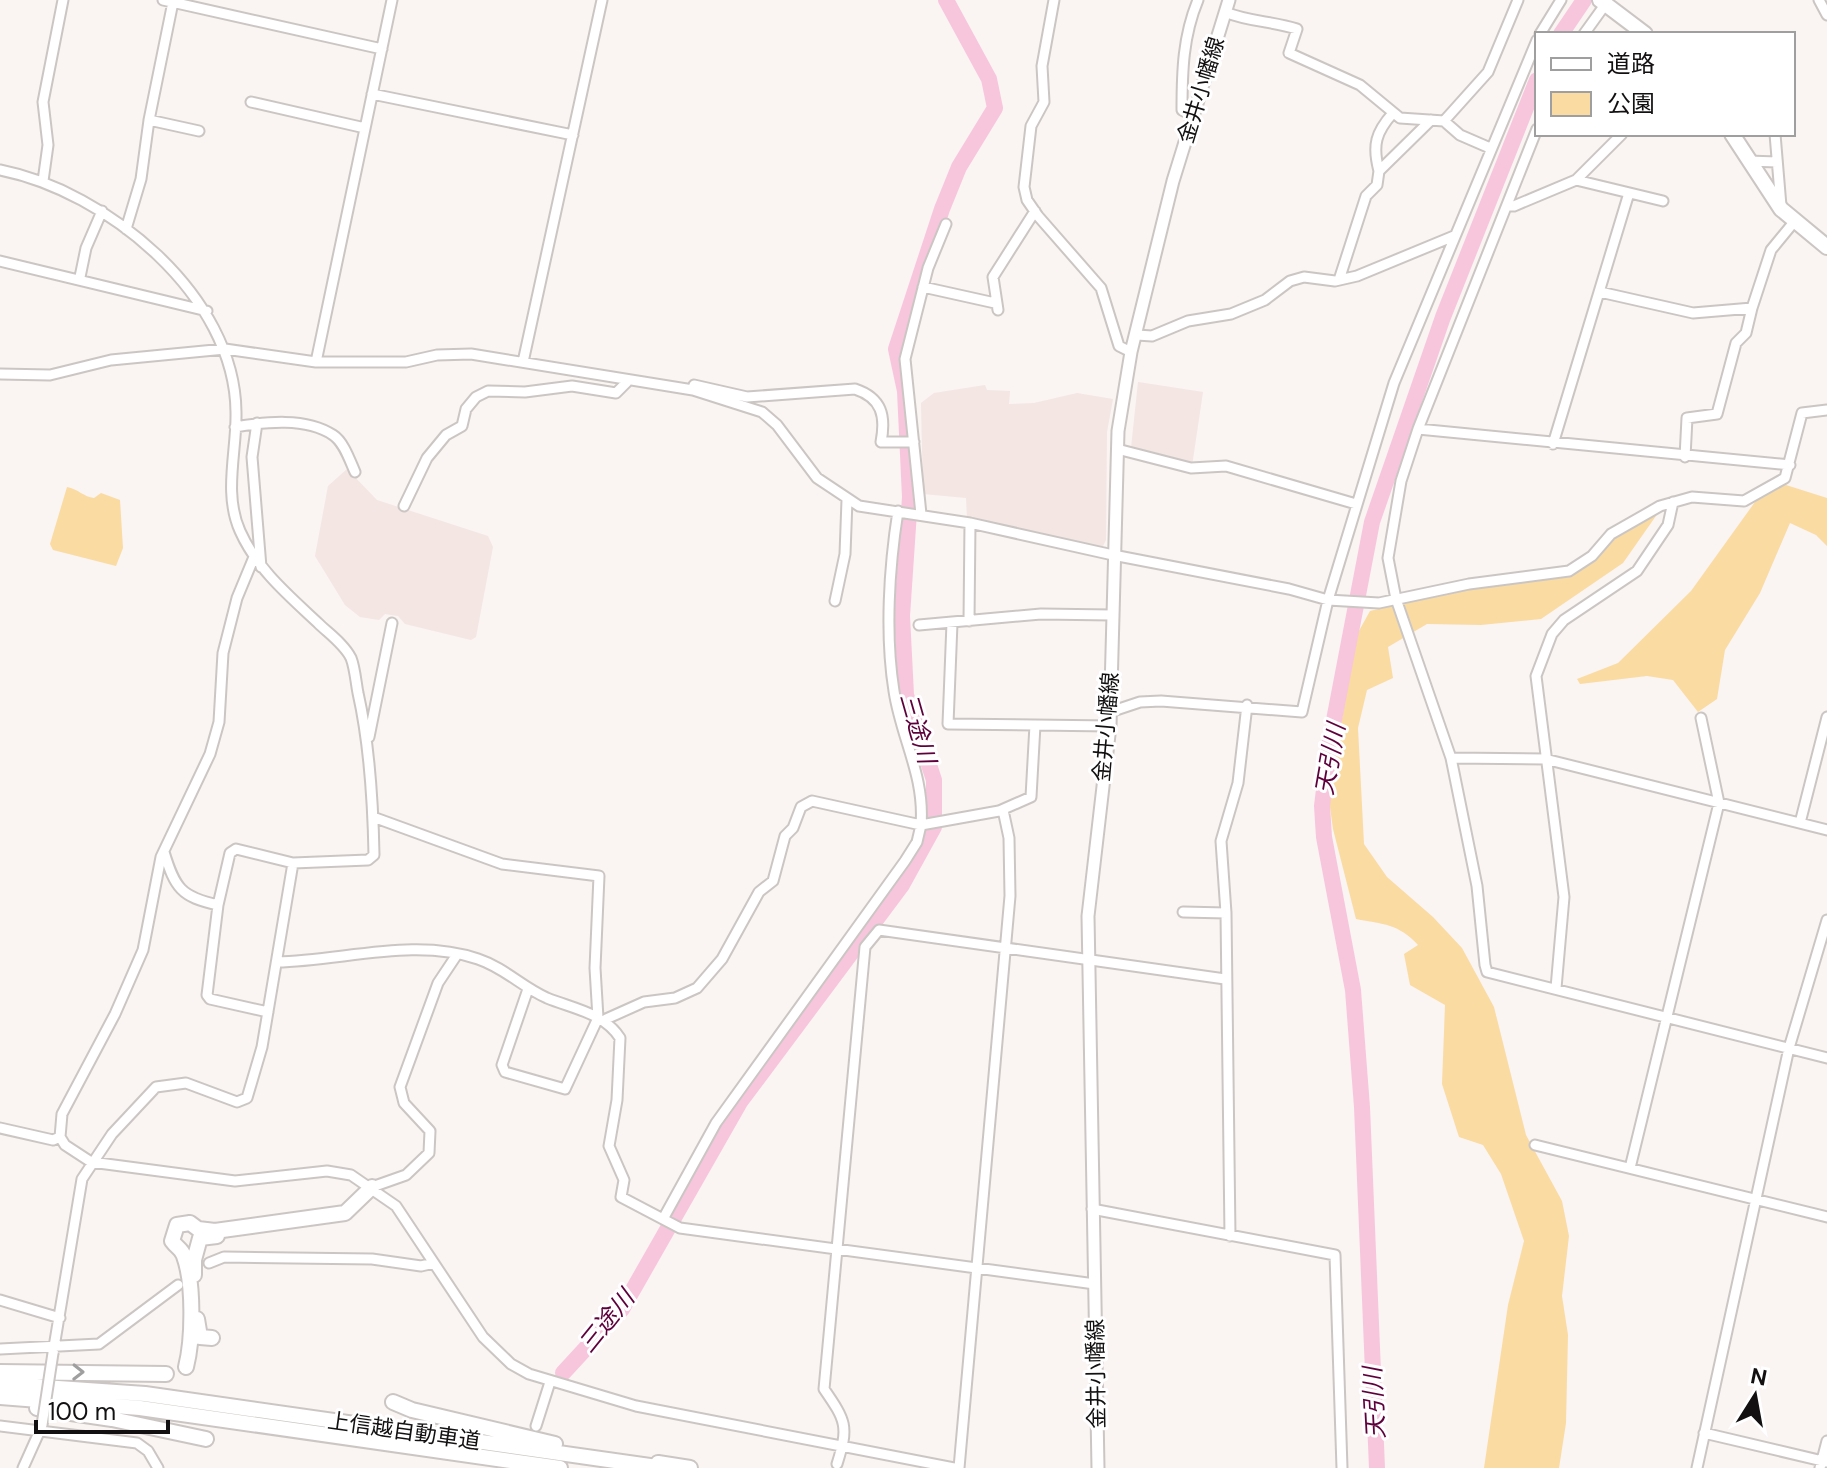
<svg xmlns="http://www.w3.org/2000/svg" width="1827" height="1468" font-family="'DM Sans','Noto Sans JP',sans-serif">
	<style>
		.built { fill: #f4e6e2 }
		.green { fill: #fadba2 }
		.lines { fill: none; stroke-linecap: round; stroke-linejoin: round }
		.river { stroke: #f7c6dc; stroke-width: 16 }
		.minor-casing { stroke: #cbc6c4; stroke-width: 13 }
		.major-casing { stroke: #cbc6c4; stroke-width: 15 }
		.highway-casing { stroke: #cbc6c4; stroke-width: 18 }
		.minor { stroke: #fff; stroke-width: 9 }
		.major { stroke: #fff; stroke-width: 11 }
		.highway { stroke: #fff; stroke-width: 14 }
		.minor-bridge-casing { stroke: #cbc6c4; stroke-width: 13; stroke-linecap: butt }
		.minor-bridge { stroke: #fff; stroke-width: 9 }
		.oneway { stroke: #a09f9f }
		.labels { text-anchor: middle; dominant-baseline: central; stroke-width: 6; stroke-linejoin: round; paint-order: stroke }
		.street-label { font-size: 22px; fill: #121010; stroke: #fff }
		.water-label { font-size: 24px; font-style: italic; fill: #5e003c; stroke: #fff }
	</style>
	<rect width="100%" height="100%" fill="#faf4f3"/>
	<path class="built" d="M1138 382 1203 392 1192 466 1131 448Z
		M985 385 987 390 1010 391 1009 404 1034 403 1077 393 1113 399 1107 432 1106 540 1102 548 967 518 966 498 923 494 921 403 934 393Z
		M347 469 377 500 488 536 493 547 476 637 471 640 405 624 398 616 385 614 379 620 360 617 345 605 315 556 328 486Z"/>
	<path class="green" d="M1786 485 1827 498V546L1816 535 1790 523 1760 593 1725 650 1717 699 1698 712 1673 680 1647 676 1580 684 1577 679 1618 663 1691 591 1760 495Z
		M67 487C78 489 84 497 94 498L101 493 120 500 123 548 116 566 53 550 50 544Z
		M1658 513 1623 563 1541 619 1481 625 1427 624 1388 647 1393 678 1367 690 1358 728 1364 844 1387 877 1433 917 1462 948 1494 1007 1526 1135 1562 1201 1569 1236 1562 1296 1568 1335 1566 1423 1559 1468H1484L1508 1305 1524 1241 1501 1174 1483 1145 1459 1137 1442 1084 1445 1005 1410 985 1404 954 1418 945C1399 924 1383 924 1356 919L1333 829 1329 800 1355 638 1370 611 1470 587 1574 574 1596 559 1614 536Z"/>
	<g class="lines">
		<path class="river" d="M1561 34 1584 0
			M563 1373 622 1309 740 1102 902 885 934 827V780L906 695 902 616 910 497 905 391 896 349 942 209 959 167 995 108 989 79 946 0
			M1377 1468 1362 1107 1353 990 1324 837 1322 806 1330 741 1372 522 1443 317 1537 80"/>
		<defs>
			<path id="minor" d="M163 0 382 49
				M1054 0 1042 66 1044 102 1031 126 1024 187 1027 200 1038 216 1101 288 1119 346 1131 352
				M1819 0 1827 15
				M1225 12C1249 22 1272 21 1297 29L1289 53 1360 85 1400 118 1444 121 1460 135 1490 148
				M1540 34 1561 0
				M1584 34 1607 2
				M372 94 573 135
				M251 102 365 128
				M1193 116 1182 110C1182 71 1183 36 1198 0
				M149 120 199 131
				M1444 121 1488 72 1518 0
				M1537 129 1418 429 1401 481 1388 558 1396 599 1451 758 1477 886 1485 965 1487 972 1827 1058
				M1775 134 1781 206
				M1748 161 1777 162
				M0 170C107 191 235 296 236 412 237 451 223 493 240 531 257 569 288 595 318 623 328 633 344 644 351 658 355 668 356 683 358 693 370 746 373 801 374 855L368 860 293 863 262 1047 247 1098 237 1102 186 1083 156 1087 112 1134 82 1179 53 1353
				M1379 171C1372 145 1376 132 1393 113
				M1576 180 1622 134
				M43 181 48 145 43 102 63 0
				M1507 206H1514L1576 180 1663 201
				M126 229 141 179 149 120 173 2
				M0 261 207 311
				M80 277 86 248 102 211
				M1339 280 1366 196 1377 185 1379 171 1431 120
				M923 287 995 303
				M1600 292 1693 313 1752 308 1746 333 1736 343 1717 414 1687 418 1685 457
				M1752 308 1771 250 1794 222
				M998 310 993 277 1035 211
				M1137 335 1152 336 1188 321 1231 314 1265 300 1290 281 1304 277 1335 281 1357 276 1454 236
				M316 362 392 0
				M523 362 602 0
				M0 374 50 375 111 360 225 349 316 362H406L437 355 471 354 693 390 762 412 777 425 817 478 859 506 970 523 1113 555 1289 589 1328 600 1379 603 1469 584 1569 571 1592 556 1611 534 1660 506 1692 497 1744 501 1785 478 1802 413 1827 410
				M694 385 747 397 855 389C882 398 886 416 881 442H914
				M257 423 252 457 261 567
				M235 427C265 422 306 417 333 435 344 442 350 461 355 472
				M1418 429 1790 465
				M1553 444 1629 193
				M1117 449 1191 468 1226 466 1356 504
				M404 506 427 458 446 435 462 426 466 409 476 397 488 391 525 392 572 386 616 393 627 382
				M898 511C889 568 885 635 894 691 901 738 925 776 921 825L999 811 1031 797 1035 725 1110 726
				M921 514 905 359 928 268 946 224
				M254 557 237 598 223 653 219 722 210 754 161 857 143 950 115 1014 62 1114 60 1137 65 1145 91 1162 235 1181 327 1171 351 1175 396 1206 483 1337 511 1364 529 1374 636 1406 954 1468
				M835 601 845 554 847 500
				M969 621 970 523
				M952 623 948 724 1035 725
				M919 625 1041 614 1112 615
				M1110 712 1140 702 1161 701 1302 712 1328 600 1394 383 1537 40
				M369 737 392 623
				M1451 758 1545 759 1827 830
				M373 817 502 864 599 876 595 968 598 1018 565 1089 505 1072 502 1065 528 989
				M1800 823 1827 717
				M164 852C175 888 181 897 218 905
				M1183 912 1226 913
				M277 962C342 961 415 937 478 959 505 968 522 987 547 998 574 1009 604 1013 620 1038L617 1100 609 1146 624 1180 621 1197 680 1228 1095 1284
				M1556 988 1564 897 1536 676 1552 634 1564 620 1637 571 1668 525 1673 502
				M268 1012 210 999 207 995 218 905 230 853 236 849 293 863
				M606 1019 644 1002 675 998 697 988 722 959 759 892 773 881 785 836 793 828 801 807 812 801 921 825 917 842 905 861 716 1123 663 1219
				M0 1128 53 1140 60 1137
				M1535 1145 1827 1217
				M1630 1168 1719 803 1701 718
				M372 1187 406 1175 429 1153 430 1131 404 1103 400 1087 438 983 456 956
				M1092 1209 1335 1255 1342 1468
				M1230 1236 1226 913 1221 841 1238 783 1247 705
				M209 1263 224 1257 372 1259 421 1266 434 1263
				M0 1300 60 1318
				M0 1349 99 1344 178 1285
				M0 1426 137 1443 148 1451 158 1468
				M536 1426 550 1382
				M1704 1433 1827 1462
				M837 1464C849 1426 846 1421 824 1389L865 947 879 930 1225 979
				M23 1468 41 1428
				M959 1468 1010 896 1009 838 1003 810
				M1697 1468 1789 1048 1827 920
				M1820 1468 1827 1441"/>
			<path id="major" d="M1098 1468 1088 916 1110 726 1118 431 1131 352 1173 181 1229 0"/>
			<path id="highway" d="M1600 0 1645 34
				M1732 134 1781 209 1827 247
				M194 1275V1260L200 1238 217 1236
				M197 1319 200 1337 212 1338
				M186 1367C193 1340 194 1283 184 1256 182 1249 177 1248 172 1241L177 1225 190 1223 198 1229 215 1231 345 1213 372 1187
				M0 1372 166 1374
				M0 1384 145 1394 664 1468
				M0 1397 140 1408 560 1468
				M393 1402 412 1410 555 1444
				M37 1408 112 1419 206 1439
				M658 1463 690 1468"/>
		</defs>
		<use href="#minor" class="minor-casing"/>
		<use href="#major" class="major-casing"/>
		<use href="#highway" class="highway-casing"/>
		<use href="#minor" class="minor"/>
		<use href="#major" class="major"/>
		<use href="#highway" class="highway"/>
		<defs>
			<path id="minor-bridge" d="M42 1425 53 1353"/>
		</defs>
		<use href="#minor-bridge" class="minor-bridge-casing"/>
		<use href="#minor-bridge" class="minor-bridge"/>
	</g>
	<defs><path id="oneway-chevron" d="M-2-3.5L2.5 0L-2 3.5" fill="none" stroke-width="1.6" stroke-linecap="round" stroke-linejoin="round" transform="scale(2)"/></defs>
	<use class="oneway" href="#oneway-chevron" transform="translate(78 1372) rotate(1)"/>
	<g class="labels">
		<g class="street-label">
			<text transform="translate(1201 90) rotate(-73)">金井小幡線</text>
			<text transform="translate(1106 727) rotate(-85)">金井小幡線</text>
			<text transform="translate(1096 1374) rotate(-91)">金井小幡線</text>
			<text transform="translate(404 1431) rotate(8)">上信越自動車道</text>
		</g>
		<g class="water-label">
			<text transform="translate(918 728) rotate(74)">三途川</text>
			<text transform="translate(1330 759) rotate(-80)">天引川</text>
			<text transform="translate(606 1321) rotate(-51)">三途川</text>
			<text transform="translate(1374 1403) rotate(-93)">天引川</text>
		</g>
	</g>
	<rect x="1535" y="32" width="260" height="104" fill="#ffffff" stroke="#a09f9f" stroke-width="2"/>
	<rect x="1551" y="58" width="40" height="12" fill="#ffffff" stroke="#a09f9f" stroke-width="2"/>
	<text x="1607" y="72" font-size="24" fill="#121010">道路</text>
	<rect x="1551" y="92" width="40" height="24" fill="#fadba2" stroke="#a09f9f" stroke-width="2"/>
	<text x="1607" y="112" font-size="24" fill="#121010">公園</text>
	<g transform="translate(1755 1396) rotate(11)" stroke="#ffffff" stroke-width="6" paint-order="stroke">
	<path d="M0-6L14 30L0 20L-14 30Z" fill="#121010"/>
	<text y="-12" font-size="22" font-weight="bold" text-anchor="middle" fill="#121010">N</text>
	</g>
	<path d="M36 1420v12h132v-12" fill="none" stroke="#121010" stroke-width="4"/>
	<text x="48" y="1420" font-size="24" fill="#121010" stroke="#ffffff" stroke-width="6" paint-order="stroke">100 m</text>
</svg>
